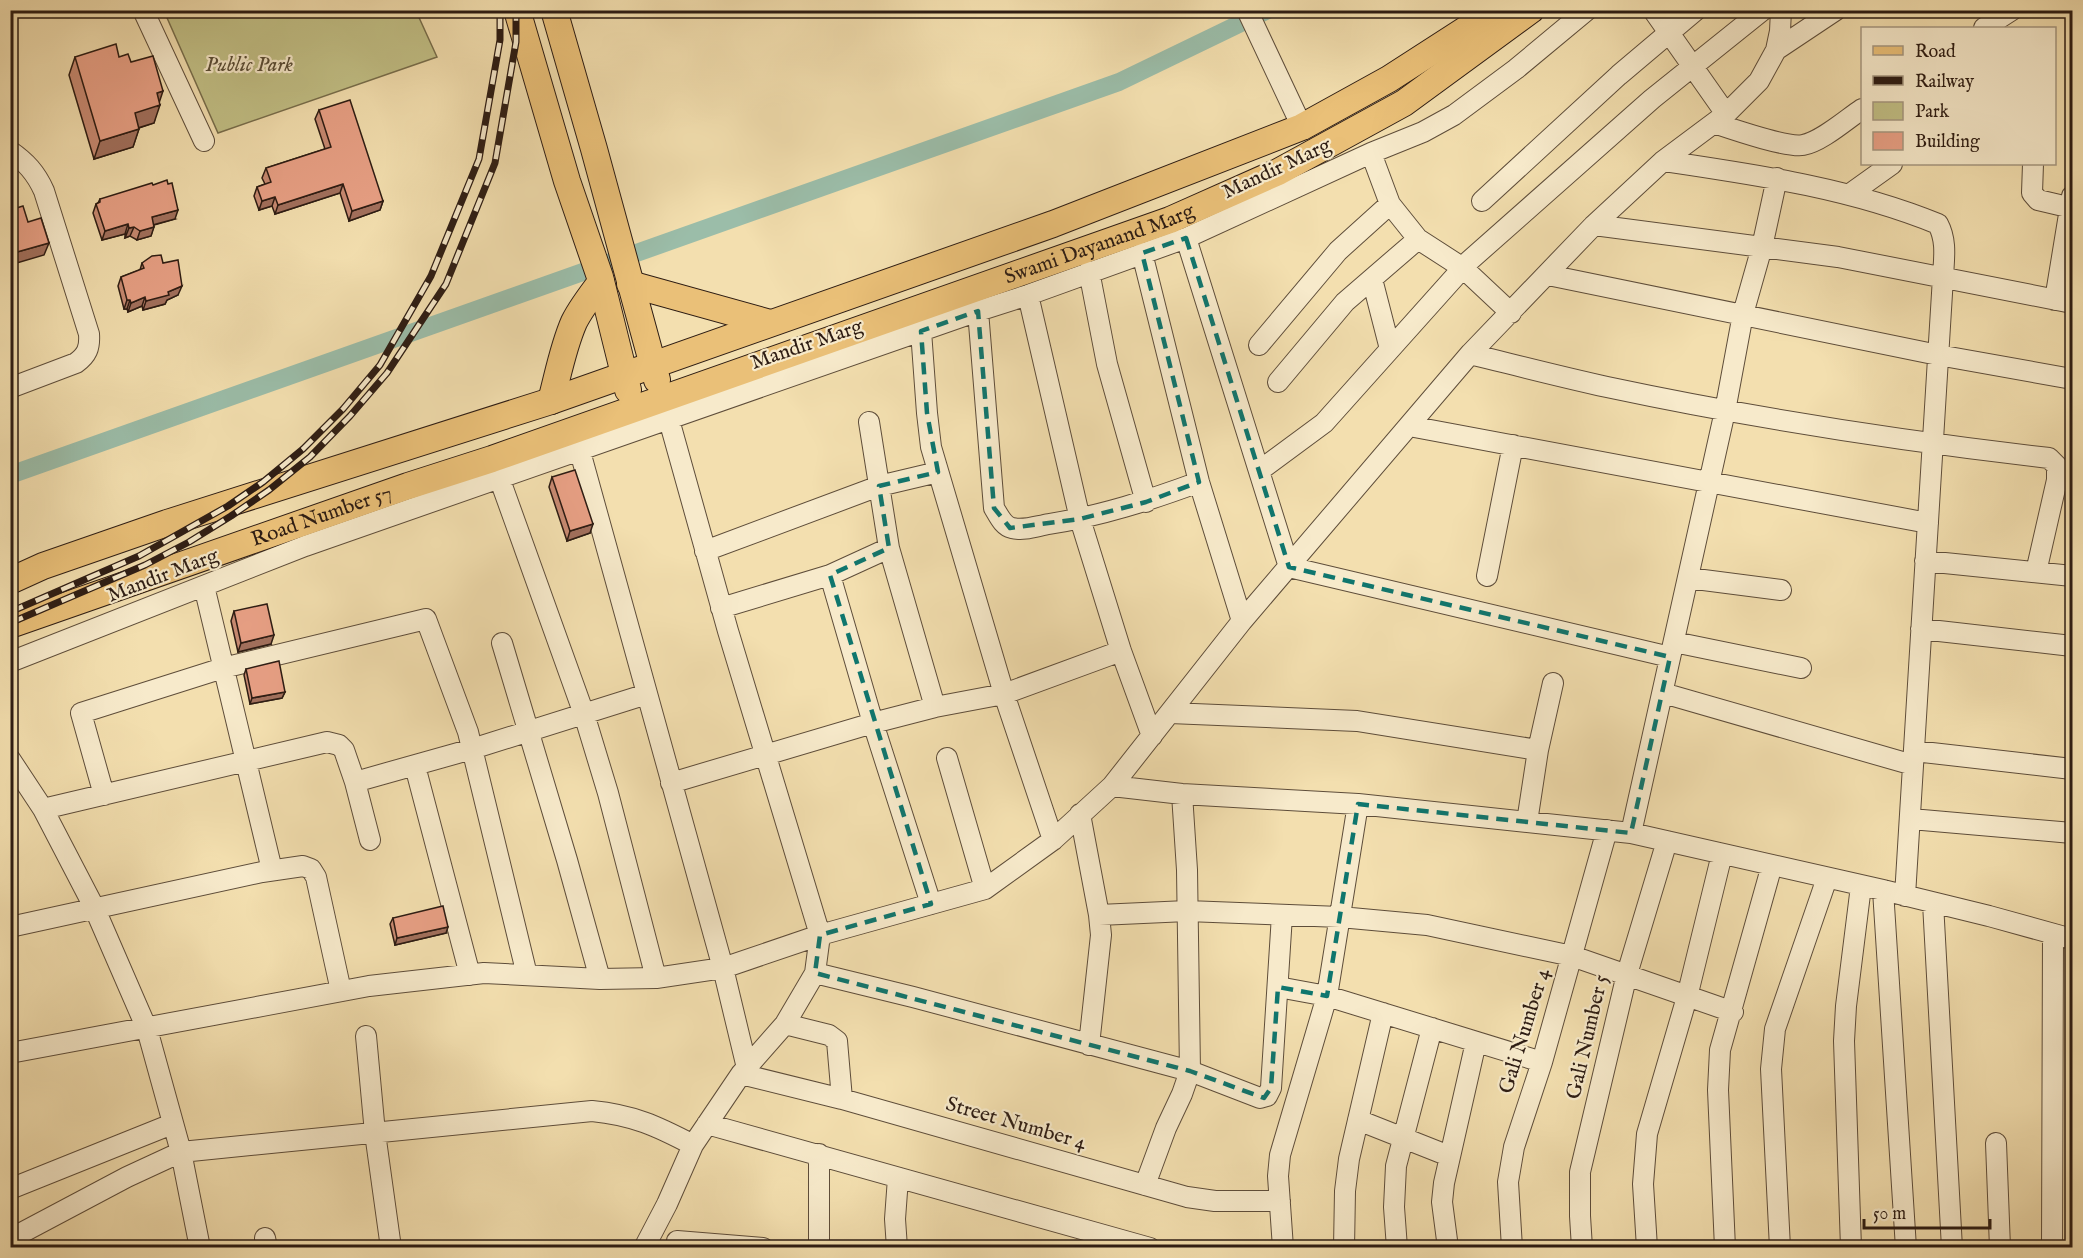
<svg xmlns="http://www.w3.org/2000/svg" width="2083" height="1258" font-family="'IM FELL English',serif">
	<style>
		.green { fill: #c2c086; stroke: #786e4c; stroke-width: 1.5 }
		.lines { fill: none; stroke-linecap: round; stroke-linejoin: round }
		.canal { stroke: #9bbda9; stroke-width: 18 }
		.minor-casing { stroke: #5e4d3a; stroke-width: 22 }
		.major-casing { stroke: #2d1c13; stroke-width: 28 }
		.minor { stroke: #f7eacb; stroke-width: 20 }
		.major { stroke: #eac078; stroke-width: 26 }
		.rail-casing { stroke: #2d1c13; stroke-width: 7 }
		.rail { stroke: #f7eacb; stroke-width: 4.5; stroke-dasharray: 14; stroke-linecap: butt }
		.wall { fill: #c88a72; stroke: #2d1c13; stroke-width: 1.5 }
		.shaded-wall { fill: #a2705d; stroke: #2d1c13; stroke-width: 1.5 }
		.building { fill: #e8a085; stroke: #2d1c13; stroke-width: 1.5 }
		.marked { fill: none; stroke: #0f766e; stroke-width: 4.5; stroke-dasharray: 12 8; stroke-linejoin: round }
		.labels { text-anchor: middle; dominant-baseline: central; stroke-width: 4.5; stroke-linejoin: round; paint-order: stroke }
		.park-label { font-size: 21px; font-style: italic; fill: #5a4d36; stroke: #f7eacb }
		.street-label { font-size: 21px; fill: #2d1c13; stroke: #f7eacb }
	</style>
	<rect width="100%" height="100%" fill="#f3dfaf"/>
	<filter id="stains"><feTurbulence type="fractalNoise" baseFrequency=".00333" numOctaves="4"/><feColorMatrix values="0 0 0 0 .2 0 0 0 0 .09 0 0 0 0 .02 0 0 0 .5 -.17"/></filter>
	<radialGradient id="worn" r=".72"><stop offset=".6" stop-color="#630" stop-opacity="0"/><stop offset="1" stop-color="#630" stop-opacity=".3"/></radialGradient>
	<path class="green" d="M164 11H416L437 57 218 133Z"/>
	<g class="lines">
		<path class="canal" d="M10 475 1119 82 1268 10"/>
		<defs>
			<path id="minor" d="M143 10 204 141
				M1247 10 1302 127
				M1653 10 1726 114
				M1984 28 2012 10
				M1776 50 1836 10
				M1714 123C1732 129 1787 148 1803 145 1821 142 1847 119 1862 109
				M10 151C26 162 36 173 44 191L89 334C90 348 87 355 76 363L10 388
				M1371 153 1390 204 1418 239 1463 268 1511 313
				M1663 161C1757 175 1850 188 1938 224 1947 241 1944 258 1943 277L1905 896
				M2033 164 2032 193 2038 200 2072 208
				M1850 194 1892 164
				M1482 201 1619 75 1696 10
				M1594 225 1838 257 2072 303
				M1186 238 1289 567 1670 657
				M1142 253 1199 482 1242 621
				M1089 271 1107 364 1146 502
				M1548 275 1938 355 2072 379
				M1372 279 1390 349
				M1028 295 1080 519 1121 651 1152 736
				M2055 300 2072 196
				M978 311 994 508C999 516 1003 526 1012 528 1024 531 1037 526 1049 524 1101 516 1150 500 1199 482
				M921 331 927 413 931 447 1004 694 1053 840
				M1259 345 1338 251 1390 204
				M1470 354C1515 365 1561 377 1607 387 1753 418 1901 441 2049 458L2057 466V480L2036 572
				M1278 382 1345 302 1418 239
				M869 422 889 548 935 707
				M1409 426 1928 523
				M576 437 723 968 747 1068
				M495 466 584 714 608 793 656 978
				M1259 471 1324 423 1469 261 1652 99 1763 10
				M705 551 879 486 938 472
				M1925 561 2072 576
				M830 575 873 723 931 904
				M1487 576 1513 445
				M1688 578 1781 590
				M204 586 272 870
				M721 608 830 575 889 548
				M1921 629 2072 646
				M1674 642 1801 668
				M502 643 567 860 600 979
				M10 662 305 546 978 311 1028 295 1186 238 1371 153 1423 132 1454 115 1516 69 1587 10
				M1663 693 1913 765
				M1170 713 1357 721 1538 750
				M1914 751 2072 769
				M947 758 985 889
				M10 759 43 809 94 907 147 1029 181 1152 200 1248
				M415 766 470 975
				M355 782 472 749 647 694
				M671 783 873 723 935 707 1004 694 1121 651
				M1112 786 1182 794 1358 804 1631 833 1883 890 1989 916 2072 939
				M104 795 81 713 223 668 426 619 468 732 527 975
				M43 809 327 742 339 745 344 750 355 782 370 840
				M1080 814 1099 915 1101 935 1089 1045
				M1911 819 2072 833
				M1527 822 1538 750 1553 683
				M1631 833 1725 411 1743 314 1762 247 1777 178
				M1883 890 1906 1248
				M1933 903 1952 1248
				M1099 915 1187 911 1340 917 1427 925 1572 956 1733 1012
				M10 927 262 872 303 866 311 869 316 877 341 991
				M815 973 913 997 1190 1071 1260 1098 1267 1096 1271 1088 1282 915
				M1278 987 1327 996 1542 1062
				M785 1024 829 1035 837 1041 842 1099
				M366 1036 375 1133 391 1248
				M10 1053 369 986 484 973 600 979 656 978 723 968 820 935 985 889 1053 840 1112 786 1242 621 1470 354 1594 225 1663 161 1726 114 1759 81 1776 50 1780 31 1781 10
				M741 1074 842 1099 1187 1197 1215 1201H1280
				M1358 1120 1449 1156
				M707 1124 1150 1248
				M1996 1143 2000 1248
				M1145 1185 1166 1128 1182 1094 1190 1071 1187 870 1182 794
				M10 1189 172 1124
				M265 1238 267 1248
				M10 1239 127 1177 181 1152 592 1111C633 1115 657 1126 693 1145
				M677 1241 763 1248
				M644 1248 667 1204 693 1145 741 1074 785 1024 815 973 820 935 728 631 666 409
				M819 1248V1154
				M897 1248 895 1219 898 1178
				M1283 1248 1278 1176 1280 1155 1327 996 1358 804
				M1344 1248 1345 1191 1349 1159 1383 1013
				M1397 1248 1394 1207 1396 1166 1432 1028
				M1448 1248 1442 1202 1444 1183 1476 1042
				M1512 1248 1508 1182 1514 1147 1542 1062 1607 830
				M1582 1248 1580 1216V1172L1627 974 1667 841
				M1647 1248 1643 1184 1647 1134 1687 997 1722 854
				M1725 1248 1718 1090 1720 1050 1772 865
				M1780 1248 1771 1069 1775 1029 1827 878
				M1851 1248 1844 1041 1846 1006 1861 886
				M2052 1248 2053 934"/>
			<g id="major">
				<path d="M517 10 567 181 600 277 628 390"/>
				<path d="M554 10 594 149 657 380"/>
				<path d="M630 284 770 323"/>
				<path d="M551 401C558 375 563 347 574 322 581 308 591 295 601 282"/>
				<path d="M10 581 43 566 167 523 551 401 1053 224 1302 127 1389 79 1496 10"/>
				<path id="s1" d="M10 625 408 486 492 459 1170 220 1278 172 1404 103 1531 10"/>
			</g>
		</defs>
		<use href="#minor" class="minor-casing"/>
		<use href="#major" class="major-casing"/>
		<use href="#minor" class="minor"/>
		<use href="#major" class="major"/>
		<defs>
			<path id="rail" d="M10 612 139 556 228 506 263 482 303 449 343 409 380 365 431 276 479 159 500 40V10
				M10 623 145 565 189 542 231 516 269 490 310 457 350 416 387 373 446 284 495 163 516 42V10"/>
		</defs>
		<use href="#rail" class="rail-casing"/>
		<use href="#rail" class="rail"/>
	</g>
	<path class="wall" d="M75 57H119L131 62 159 102 154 123 139 128 133 147 94 159 69 75Z
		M319 110 383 201 380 210 349 221 340 193 275 214 272 206 259 210 254 196 257 187 265 184 262 178 266 168 325 149 315 119Z
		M100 199 175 219 154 225 151 236 137 240 130 236 125 238V234L102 240 93 213 96 204 98 203Z
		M142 263H163L178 295 167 300 165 304 143 310 142 306 128 312 127 309H124L118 286 121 277 140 270Z
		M552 477 590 533 567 541 549 487Z
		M234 611 271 644 238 652 231 621Z
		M246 669 285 692 282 698 250 704 244 675Z
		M393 918 446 933 395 945 390 924Z
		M2069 1038H2073V1086L2072 1077H2069L2067 1044Z"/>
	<path class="shaded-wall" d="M163 91 158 106 160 105 154 123 128 131 135 113 157 93Z
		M139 129 133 147 94 159 100 141Z
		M343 184 340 193 275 214 278 205Z
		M275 197 272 206 259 210 262 201Z
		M383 201 380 210 349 221 352 211Z
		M178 210 175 219 149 226 152 217Z
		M128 224 125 234 102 240 105 231Z
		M134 227 130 236 125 238 129 228Z
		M154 227 151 236 137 240 140 231Z
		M49 243 44 255 10 265V254Z
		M182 286 178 295 167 300 165 304 143 310 146 301Z
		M145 297 142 306 128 312 131 303Z
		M127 300H130L127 309H124Z
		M593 524 590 533 567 541 570 531Z
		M274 635 271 644 238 652 241 643Z
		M285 692 282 698 250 704 252 698Z
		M448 927 446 933 395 945 397 938Z"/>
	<path class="building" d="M116 44 119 57 128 54 131 62 153 56 163 91 157 93 160 105 135 113 139 129 100 141 75 57Z
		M350 100 383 201 352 211 343 184 278 205 275 197 262 201 257 187 271 182 266 168 331 147 319 110Z
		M167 180 168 184 172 183 178 210 152 217 154 227 140 231 134 227 129 228 128 224 105 231 96 204 100 202V199L152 183 153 185Z
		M23 206 28 222 41 218 49 243 10 254V210Z
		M161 255 163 263 178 260 182 286 168 292 169 295 146 301 145 297 131 303 130 300H127L121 277 144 268 142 263 152 256Z
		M575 470 593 524 570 531 552 477Z
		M267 604 274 635 241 643 234 611Z
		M279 661 285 692 252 698 246 669Z
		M443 906 448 927 397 938 393 918Z
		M2069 1038H2073V1071H2072Z"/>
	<path class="marked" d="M1186 238 1289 567 1670 657 1631 833 1358 804 1327 996 1278 987 1271 1088 1264 1098 1190 1071 815 973 820 935 931 904 830 575 889 548 879 486 938 472 927 413 921 331 978 311 994 508 1010 528 1080 519 1146 502 1199 482 1142 253Z"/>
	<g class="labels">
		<g class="park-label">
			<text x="249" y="65">Public Park</text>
		</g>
		<g class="street-label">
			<text transform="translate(1277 169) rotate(-25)">Mandir Marg</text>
			<text stroke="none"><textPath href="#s1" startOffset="1154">Swami Dayanand Marg</textPath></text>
			<text transform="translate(807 345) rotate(-19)">Mandir Marg</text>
			<text stroke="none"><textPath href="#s1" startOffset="330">Road Number 57</textPath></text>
			<text transform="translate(163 576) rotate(-21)">Mandir Marg</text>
			<text transform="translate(1525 1031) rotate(-73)">Gali Number 4</text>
			<text transform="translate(1588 1037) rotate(-77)">Gali Number 5</text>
			<text transform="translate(1016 1124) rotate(16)">Street Number 4</text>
		</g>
	</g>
	<rect width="2083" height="1258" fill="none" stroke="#f3dfaf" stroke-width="36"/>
	<rect x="12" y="12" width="2059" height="1234" fill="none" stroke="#2d1c13" stroke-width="3"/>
	<rect x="18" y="18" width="2047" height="1222" fill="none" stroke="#2d1c13" stroke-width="1.5"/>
	<rect x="1861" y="27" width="195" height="138" fill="#f7eacb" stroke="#a69881" stroke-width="1.5"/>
	<rect x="1873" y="46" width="30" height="9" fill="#eac078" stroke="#a69881" stroke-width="1.5"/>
	<text x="1915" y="57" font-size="18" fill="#2d1c13">Road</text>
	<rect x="1873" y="76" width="30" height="9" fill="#2d1c13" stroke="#a69881" stroke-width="1.5"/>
	<text x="1915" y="87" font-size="18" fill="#2d1c13">Railway</text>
	<rect x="1873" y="102" width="30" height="18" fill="#c2c086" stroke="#a69881" stroke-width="1.5"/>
	<text x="1915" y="117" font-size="18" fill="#2d1c13">Park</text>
	<rect x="1873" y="132" width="30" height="18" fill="#e8a085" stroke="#a69881" stroke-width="1.5"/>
	<text x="1915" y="147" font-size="18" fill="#2d1c13">Building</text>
	<path d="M1864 1219v9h126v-9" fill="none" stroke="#2d1c13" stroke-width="3"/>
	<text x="1873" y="1219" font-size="18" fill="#2d1c13" stroke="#f7eacb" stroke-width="4.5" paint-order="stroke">50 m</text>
	<rect width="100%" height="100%" filter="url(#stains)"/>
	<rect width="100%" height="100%" fill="url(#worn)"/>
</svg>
